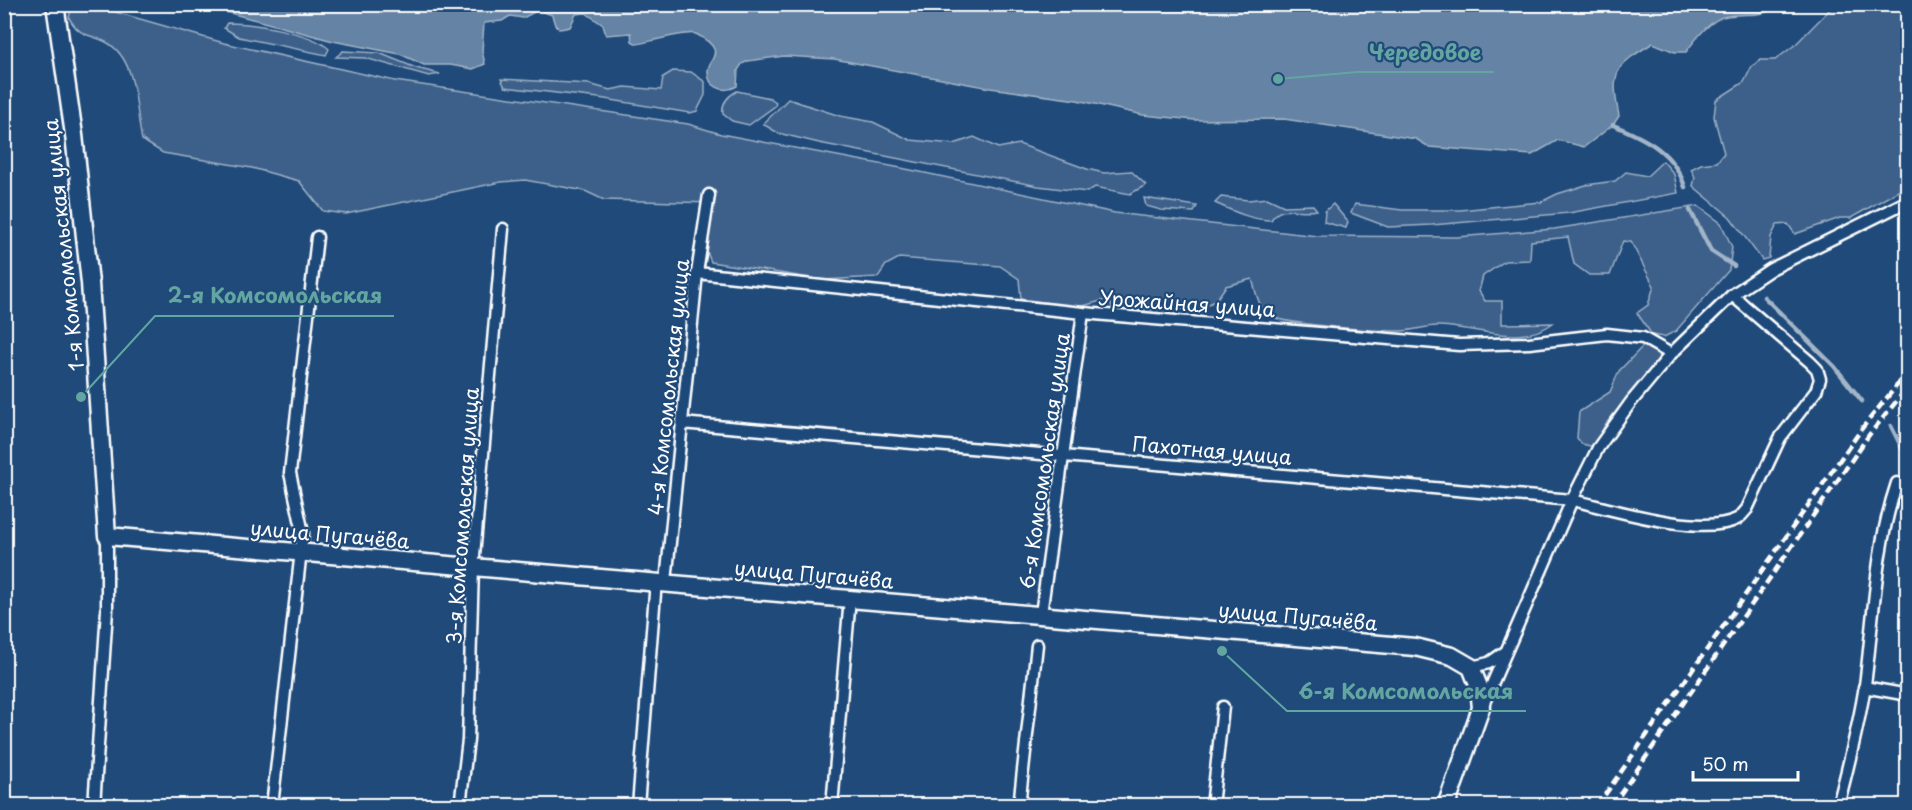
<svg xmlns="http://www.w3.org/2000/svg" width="1912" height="810" font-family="'Playpen Sans',sans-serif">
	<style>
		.green { fill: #3c618b; stroke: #9eb0c5; stroke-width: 1.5 }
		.water { fill: #6583a4; stroke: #a3b5c8; stroke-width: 1.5 }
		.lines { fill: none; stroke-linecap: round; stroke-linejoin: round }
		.stream { stroke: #a3b5c8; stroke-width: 4.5 }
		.street-casing { stroke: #fff; stroke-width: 15 }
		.secondary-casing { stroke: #fff; stroke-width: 21 }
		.street { stroke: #1f4a7a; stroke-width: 10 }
		.secondary { stroke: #1f4a7a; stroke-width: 16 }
		.rail { stroke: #fff; stroke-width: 4.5; stroke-dasharray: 9 4.5; stroke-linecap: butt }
		.labels { text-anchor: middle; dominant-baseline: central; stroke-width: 4.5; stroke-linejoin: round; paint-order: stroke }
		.street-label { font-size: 20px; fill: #fff; stroke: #1f4a7a }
		.leader { fill: none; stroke: #63a6a1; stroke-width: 2 }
		.callout-dot { fill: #63a6a1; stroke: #1f4a7a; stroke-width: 2 }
		.callout-label { font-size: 21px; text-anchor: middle; font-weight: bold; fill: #63a6a1; stroke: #1f4a7a; stroke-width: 4.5; stroke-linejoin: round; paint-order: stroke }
	</style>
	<rect width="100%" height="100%" fill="#1f4a7a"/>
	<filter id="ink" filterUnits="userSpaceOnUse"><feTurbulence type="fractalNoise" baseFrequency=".0167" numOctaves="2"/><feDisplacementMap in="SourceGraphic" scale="12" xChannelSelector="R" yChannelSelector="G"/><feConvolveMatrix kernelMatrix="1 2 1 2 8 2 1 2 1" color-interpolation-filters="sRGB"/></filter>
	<g filter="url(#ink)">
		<path class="green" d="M1835 4 1907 5 1908 102 1904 104 1907 119V186L1851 218H1840L1795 234 1788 224 1777 225 1771 237 1769 258 1762 260 1730 217 1693 186 1695 177 1691 169 1701 164 1717 162 1724 153 1714 117 1716 100 1744 82 1752 66 1761 60H1775L1796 44Z
			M72 5H91L224 43 395 81 688 124 721 134 901 168 1115 213 1317 236 1457 237 1554 229 1698 206 1721 223 1732 247 1729 270 1676 331 1664 337 1652 335 1637 313 1648 305 1654 286 1631 242 1623 241 1610 275H1589L1574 264 1568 237 1531 241 1530 260 1505 261 1483 276 1479 291 1485 301H1502V324L1553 323C1521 348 1473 326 1437 326 1425 326 1413 331 1401 331 1379 331 1289 325 1273 317 1257 308 1257 294 1252 279L1226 286 1216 300 1201 309 1127 310 1112 307 1109 299 1079 307 1021 299 1019 279 1000 266 899 258 886 265 878 277 823 280 711 262 707 252 713 203 604 200 585 191 525 180 501 182 346 214 323 211 299 181 252 168 163 153 142 140C135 109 138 59 106 42 88 33 81 38 69 18Z
			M227 23C251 23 312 32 329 49L326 55 239 37 224 28Z
			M343 51 379 53 416 68 440 74 429 76 365 58 336 57Z
			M673 71 691 72 705 82V95L697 111 690 113 599 98 505 87 501 79 589 84 610 90 625 87 661 90 663 77Z
			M737 91 770 98 776 102 775 106 749 125 732 121 723 114C721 103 728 96 737 91Z
			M788 99 840 116 873 122 910 140 954 144 974 137 998 148 1019 144 1087 169 1104 173 1131 171 1146 185 1130 194 1095 187 1087 192 1038 186 819 143 778 133 763 124Z
			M1663 161 1674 174 1678 193 1569 213 1432 225 1388 227 1351 213 1355 204 1402 210H1460L1541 202 1557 194 1586 185 1615 181 1626 172 1647 176Z
			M1221 197 1248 200 1267 198 1284 206 1313 205 1317 210C1300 214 1281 203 1271 220 1251 220 1233 211 1215 203Z
			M1144 198 1197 206 1194 212 1161 210 1146 206Z
			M1333 204 1348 222 1346 228 1324 222 1325 211Z
			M1643 346 1654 348 1659 353 1658 359 1605 425 1594 447 1582 444 1577 438 1579 412 1610 392 1619 371Z"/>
		<path class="water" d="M208 5H1781C1756 19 1752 12 1727 16 1711 18 1695 40 1686 52H1675L1653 43C1615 66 1610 71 1619 116L1613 125 1584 147 1558 140 1532 155 1429 147 1416 139 1284 119 1195 120 1143 115 1077 100 990 88 834 59 784 56 748 61 742 64 738 70 737 86C724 94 707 87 708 70 709 62 717 56 714 49 711 42 702 37 696 34 686 31 649 42 637 44L632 41 631 33 606 35 603 25 586 13 576 14 570 27 560 29 555 25 552 15 538 10 523 18 510 16 502 21 484 23 482 51 485 64 473 69 450 65H424L400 54 333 41 212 8Z"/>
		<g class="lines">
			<path class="stream" d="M1613 125C1645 138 1674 152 1685 187
				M1690 210 1711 251 1734 266
				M1764 297 1834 366 1862 401
				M1891 426 1908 460"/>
			<defs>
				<path id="street" d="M697 273 1083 313 1459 345 1529 343 1607 334 1643 338 1671 354
					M681 423 1572 500C1611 509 1701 537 1737 519 1741 517 1744 512 1747 509L1780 438 1816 391 1820 379 1817 369 1810 362 1732 295
					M666 582 697 273 709 195
					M1041 614 1083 313
					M1471 667 1489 663 1505 652
					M1864 687 1908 695
					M1483 705 1572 500 1598 448 1631 402 1671 354 1732 295 1771 269 1908 201
					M94 806 107 610V536
					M272 806 303 533 290 473 317 237
					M460 806 468 740 473 567 503 229
					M638 806 656 581
					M832 806 850 598
					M1019 806 1037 645
					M1212 806 1223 707
					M1838 806C1848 766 1859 726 1865 685 1874 617 1875 548 1897 483"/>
				<path id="secondary" d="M55 4 74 135 90 283 107 536 1415 647 1452 656 1471 667 1479 687 1481 708 1446 806"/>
			</defs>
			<use href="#street" class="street-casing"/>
			<use href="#secondary" class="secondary-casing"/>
			<use href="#street" class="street"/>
			<use href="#secondary" class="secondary"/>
			<path class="rail" d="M1597 806 1863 427 1908 372
				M1612 806 1869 435 1908 387"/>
		</g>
	</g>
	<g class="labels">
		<g class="street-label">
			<text transform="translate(63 245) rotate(-96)">1-я Комсомольская улица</text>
			<text transform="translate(1187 303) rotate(4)">Урожайная улица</text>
			<text transform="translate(668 387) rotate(-84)">4-я Комсомольская улица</text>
			<text transform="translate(1212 450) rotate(5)">Пахотная улица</text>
			<text transform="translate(1044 461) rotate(-82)">6-я Комсомольская улица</text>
			<text transform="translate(462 516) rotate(-86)">3-я Комсомольская улица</text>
			<text transform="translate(330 534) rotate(5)">улица Пугачёва</text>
			<text transform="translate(814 574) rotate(5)">улица Пугачёва</text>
			<text transform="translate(1298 616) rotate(5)">улица Пугачёва</text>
		</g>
	</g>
	<path class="leader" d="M1278 79L1357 72H1494M81 397L155 316H394M1222 651L1287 711H1526"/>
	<g class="callout-dot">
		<circle cx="1278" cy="79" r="6"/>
		<circle cx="81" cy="397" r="6"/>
		<circle cx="1222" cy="651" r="6"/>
	</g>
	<g class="callout-label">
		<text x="1425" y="60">Чередовое</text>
		<text x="275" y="303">2-я Комсомольская</text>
		<text x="1406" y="699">6-я Комсомольская</text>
	</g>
	<rect width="1912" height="810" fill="none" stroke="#1f4a7a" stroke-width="24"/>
	<rect x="12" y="12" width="1888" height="786" fill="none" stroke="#fff" stroke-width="2" filter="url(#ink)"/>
	<path d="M1693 771v9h105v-9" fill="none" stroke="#ffffff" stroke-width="3"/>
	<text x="1702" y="771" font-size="18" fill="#ffffff" stroke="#1f4a7a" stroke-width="4.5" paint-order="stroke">50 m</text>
</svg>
